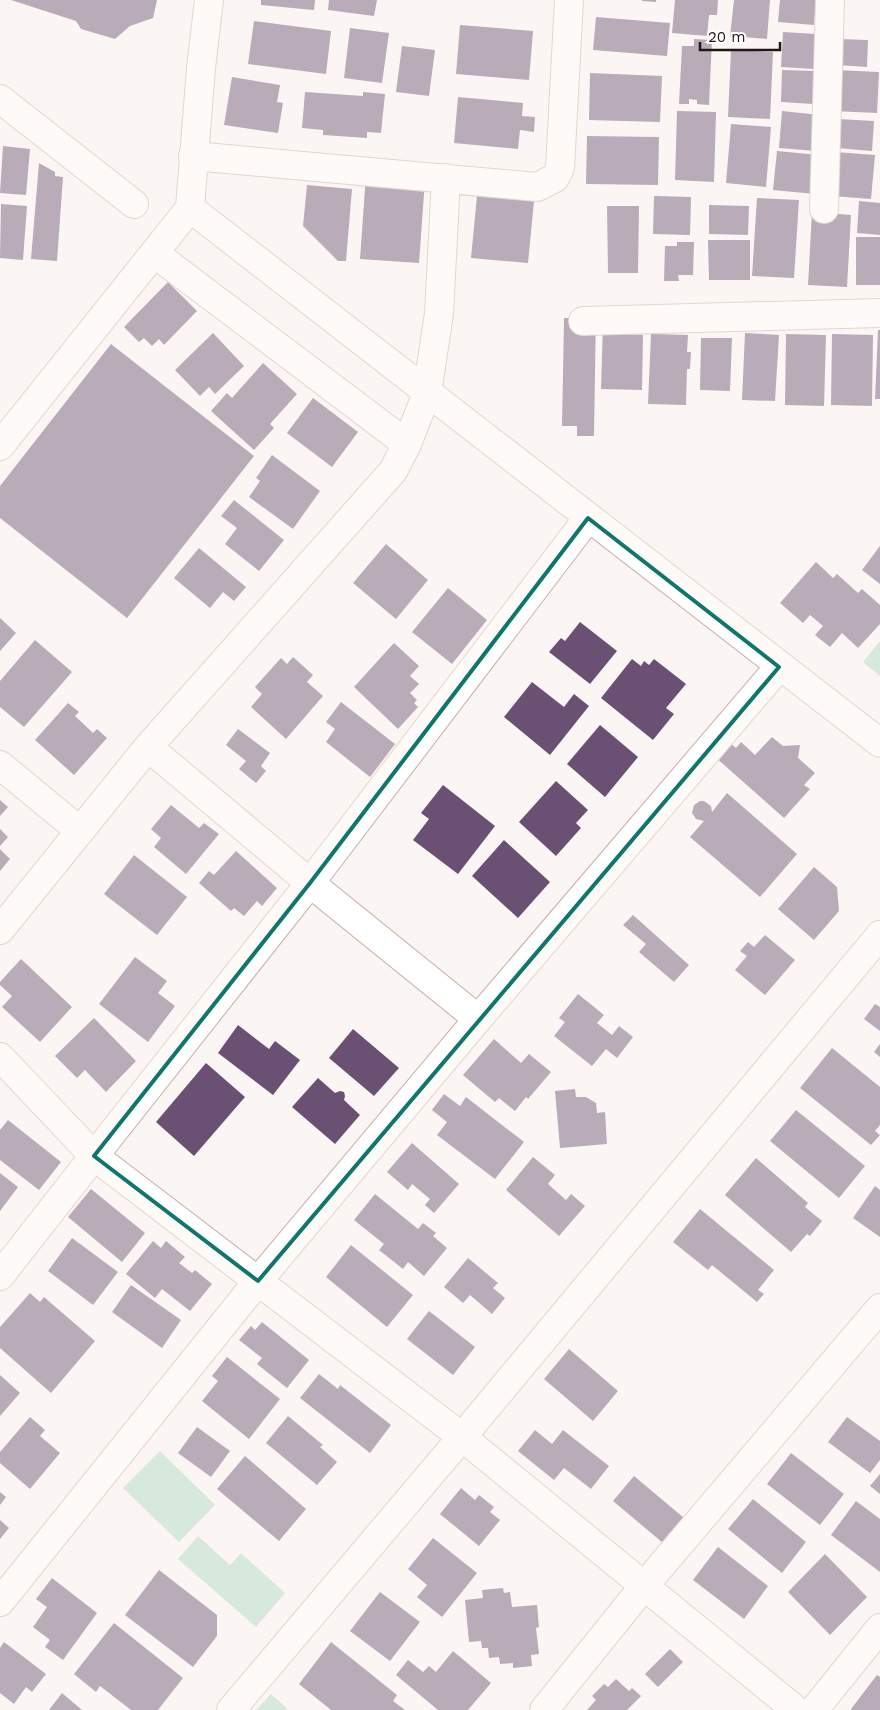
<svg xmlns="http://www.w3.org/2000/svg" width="880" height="1710" font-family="'Work Sans',sans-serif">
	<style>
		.green { fill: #a9d9c1 }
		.building { fill: #6a5073 }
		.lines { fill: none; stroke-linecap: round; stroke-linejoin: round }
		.minor-casing { stroke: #c8aea1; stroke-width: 30 }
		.minor { stroke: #fff; stroke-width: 28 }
		.marked { fill: none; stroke: #0f766e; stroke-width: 4; stroke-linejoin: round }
	</style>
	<rect width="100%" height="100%" fill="#fbf6f3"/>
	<path class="green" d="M880 641V676L863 662Z
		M160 1451 215 1505 179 1542 123 1488Z
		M198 1536 230 1565 241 1553 285 1593 256 1627 178 1559Z
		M271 1694 287 1708 286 1710H256Z"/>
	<path class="building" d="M11 0H157L153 18 130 26 115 39 81 29 76 21Z
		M261 0H315L314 10 261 5Z
		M329 0H377L374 16 328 10Z
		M642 0H656V2L642 1Z
		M675 0H718L717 15H709L707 36 672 33Z
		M734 0H770L767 39 730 36Z
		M780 0H816L814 25 778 22Z
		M596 17 670 23 667 56 593 50Z
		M254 21 331 31 326 74 248 64Z
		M460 25 533 31 529 80 456 74Z
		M350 28 389 33 382 83 344 78Z
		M783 32 816 34 814 69 781 67Z
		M694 39 712 40 709 105 697 104V100L689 99V104H679L682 46H694Z
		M839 39 868 40 867 67 837 65Z
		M402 46 435 50 429 96 396 92Z
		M731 50 773 52 770 119 728 117Z
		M782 70 815 71 813 104 781 102Z
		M836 70 879 72 877 113 833 111Z
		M590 73 662 76 660 122 589 120Z
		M232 77 280 85 277 102 283 103 278 133 224 125Z
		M305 92 363 96V92L385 94 381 133 367 132V138L323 135V130L302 128Z
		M458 97 523 103 522 116 535 117 534 132 520 130 518 149 454 143Z
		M677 111 716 112 714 182 675 180Z
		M782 111 820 115 816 151 779 148Z
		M838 119 874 121 872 151 836 148Z
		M731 124 771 127 766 187 726 183Z
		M587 136 659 137 658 185 586 184Z
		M3 146 30 149 26 195 0 193Z
		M777 151 819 155 815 194 773 190Z
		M835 152 875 155 871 199 832 196Z
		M39 163 55 172V176L63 177 57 261 31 259Z
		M366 175 425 180 419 263 360 259Z
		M307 185 352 189 346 261H338L303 226Z
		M477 196 534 201 528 263 471 258Z
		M654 196 691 197 690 235 653 234Z
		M757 198 799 200 794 278 752 276Z
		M859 201 880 203V235L857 233Z
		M1 204 27 206 23 260 0 258Z
		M709 205 749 206 748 235 709 234Z
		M607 206H639L638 273H608Z
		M812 212 851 215 847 287 808 285Z
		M856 237H880V285H856Z
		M708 240H750V280H709Z
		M677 242H694L693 275H678L679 281H664L665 246H677Z
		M168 282 197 311 164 345 159 339 152 346 144 338 139 342 124 327Z
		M596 310 594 436H577V426H562L564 318H576Z
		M603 322 620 323V334L643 335 642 390 601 389Z
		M878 330H880V399H875Z
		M213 333 244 366 215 394 209 387 200 396 175 370Z
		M745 333 779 335 775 401 742 400Z
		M651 334 688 335 687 352H691L690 369H687L686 405 648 404Z
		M786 334 826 335 824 406 785 405Z
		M832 334 873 335 872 406 831 405Z
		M701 338H732L730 391 700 390Z
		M111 344 254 456 127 618 0 518V486Z
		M263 363 297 394 270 424 274 428 254 450 211 411 227 393 232 398Z
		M313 398 358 432 332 467 287 433Z
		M272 455 320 491 293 529 249 497 260 481 256 478Z
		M234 500 284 540 259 571 225 544 237 528 221 516Z
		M386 544 428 580 396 619 353 583Z
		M880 546V584L862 570Z
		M199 548 246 587 234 601 223 592 210 608 174 578Z
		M816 562 833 578 837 574 858 593 862 589 880 605V624L858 648 842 633 830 647 815 635 823 626 810 615 803 623 780 603Z
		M448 588 487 620 452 664 412 632Z
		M0 618 16 633 0 651Z
		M580 622 617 651 590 684 549 652 561 638 565 641Z
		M35 640 72 672 24 727 0 707V681Z
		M394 643 419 666 410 676 419 684 410 693 417 700 414 703 418 707 398 729 354 687Z
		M293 657 313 675 307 682 323 696 286 739 251 707 262 694 255 687 281 658 287 664Z
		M632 659 641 666 644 661 649 665 654 659 686 684 666 708 674 714 653 740 601 698Z
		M532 682 564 707 574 694 589 706 550 755 504 717Z
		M341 702 395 744 370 777 326 742 335 729 326 722Z
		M68 703 79 712 75 716 93 733 97 729 107 738 74 775 35 740Z
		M600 725 638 757 605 797 567 764Z
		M238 729 270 753 261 766 266 771 256 783 239 769 246 761 226 745Z
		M772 737 783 746 800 745 798 758 815 773 804 785 810 789 784 818 714 756 728 741 736 748 741 742 755 755Z
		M556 781 588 810 576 823 581 828 556 856 519 822Z
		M443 785 495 826 458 874 413 840 429 819 421 813Z
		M727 793 797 854 760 897 690 837 704 821 696 819 692 813 694 805 700 801H704L711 806 712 812Z
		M0 800 8 807 0 816Z
		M171 805 199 828 204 823 219 834 186 874 154 847 161 838 151 829Z
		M0 829 8 837 0 846Z
		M504 840 550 882 518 918 472 876Z
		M0 849 10 859 0 871Z
		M236 851 277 888 262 906 257 901 244 916 234 908 231 911 199 883 209 871 214 875Z
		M134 855 187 897 157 935 104 894Z
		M814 867 837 887 839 911 814 940 778 909Z
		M633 915 689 965 674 982 639 952 646 944 623 925Z
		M765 935 795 960 765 995 735 970 747 956 740 951 748 942 754 947Z
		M135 957 167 981 158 993 175 1006 148 1042 99 1004Z
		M21 959 72 1007 40 1042 2 1007 12 996 0 985V982Z
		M578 994 604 1015 597 1023 612 1035 619 1026 633 1037 617 1058 606 1049 592 1066 554 1036 565 1022 559 1018Z
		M875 1004 880 1007V1031L864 1019Z
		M94 1018 136 1061 106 1092 85 1070 77 1078 55 1056Z
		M238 1025 269 1049 275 1041 300 1060 273 1095 218 1053Z
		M353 1029 399 1068 374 1096 329 1058Z
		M494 1039 521 1063 529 1054 551 1072 528 1099 526 1097 515 1111 499 1098 495 1102 463 1075Z
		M880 1044V1057L874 1052Z
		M832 1048 880 1087V1125L875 1131 880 1135 871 1145 800 1088Z
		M206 1063 245 1097 194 1156 156 1122Z
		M318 1078 335 1093 340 1091 344 1092 345 1096 344 1100 360 1115 335 1144 292 1107Z
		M575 1089 576 1097H586L596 1103 597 1113 605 1112 607 1144 560 1148 555 1091Z
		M444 1094 460 1106 466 1097 524 1142 495 1179 437 1135 447 1122 432 1110Z
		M796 1110 865 1166 839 1198 770 1141Z
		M8 1120 61 1162 39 1190 0 1160V1130Z
		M412 1143 459 1184 434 1213 425 1205 430 1199 412 1184 408 1190 387 1172Z
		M533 1157 555 1175 548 1184 566 1200 571 1194 585 1206 559 1236 506 1190Z
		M756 1158 808 1203 805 1207 822 1221 810 1236 807 1234 791 1252 725 1195Z
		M0 1173 18 1187 0 1211Z
		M875 1186 880 1190V1237L853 1218Z
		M91 1189 145 1233 122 1262 68 1217Z
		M375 1194 418 1229 423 1223 436 1233 433 1236 447 1248 424 1276 408 1262 403 1269 379 1250 384 1244 354 1220Z
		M700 1209 774 1270 758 1290 764 1294 757 1302 712 1265 708 1270 673 1242Z
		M72 1238 118 1272 93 1305 48 1271Z
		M153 1241 161 1248 166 1241 185 1257 179 1263 192 1273 195 1270 212 1284 190 1311 162 1289 155 1298 126 1274Z
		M351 1245 413 1295 387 1327 326 1277Z
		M468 1258 498 1283 493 1288 505 1298 492 1314 470 1295 463 1303 444 1287Z
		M131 1285 181 1320 162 1348 112 1312Z
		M30 1293 40 1302 44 1297 95 1341 51 1393 0 1348V1327Z
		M429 1311 475 1347 453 1375 407 1339Z
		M262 1322 309 1360 287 1388 257 1364 262 1358 239 1340 251 1326 255 1330Z
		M569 1349 618 1391 593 1421 544 1379Z
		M227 1357 280 1399 249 1439 202 1401 218 1381 212 1376Z
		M319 1374 338 1389 340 1385 391 1425 370 1453 300 1398Z
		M0 1375 20 1393 0 1416Z
		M288 1416 323 1445 320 1447 337 1462 317 1485 266 1443Z
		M30 1417 45 1430 40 1436 60 1453 30 1489 0 1463V1452Z
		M847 1417 880 1441V1460L870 1473 828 1442Z
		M197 1427 230 1451 211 1477 178 1453Z
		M535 1430 552 1444 563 1430 609 1466 591 1489 564 1468 554 1480 518 1451Z
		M791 1453 844 1494 820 1525 767 1484Z
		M245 1456 306 1509 279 1541 217 1489Z
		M880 1474V1494L870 1486Z
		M634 1476 684 1518 663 1543 613 1501Z
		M461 1488 475 1500 479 1495 494 1507 490 1512 500 1520 479 1546 440 1514Z
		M0 1492 6 1497 0 1505Z
		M753 1499 806 1542 782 1573 728 1529Z
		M856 1501 880 1519V1572L831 1535Z
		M0 1520 9 1528 0 1539Z
		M433 1538 477 1573 442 1617 417 1597 427 1585 408 1569Z
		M718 1547 768 1586 744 1619 693 1580Z
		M825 1554 867 1597 830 1635 788 1592Z
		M159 1570 217 1615V1636L193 1667 125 1615Z
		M52 1578 97 1613 63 1660 45 1647 50 1640 33 1627 47 1607 36 1599Z
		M503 1588 504 1593 510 1592 512 1607 537 1605 539 1627 536 1628 539 1654 531 1655 532 1666 513 1668V1663L500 1664 499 1657 489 1658 488 1648H482L481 1641 469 1642 465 1600 483 1598 482 1590Z
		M380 1592 420 1622 390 1661 350 1631Z
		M114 1623 183 1678 158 1710H131L100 1686 96 1692 74 1674Z
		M4 1642 46 1674 32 1692 26 1687 14 1704 0 1693V1648Z
		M331 1642 397 1695 393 1701 405 1710H331L299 1684Z
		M670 1649 683 1662 658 1687 645 1674Z
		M453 1651 491 1683 468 1710H438L396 1675 408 1660 423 1672 429 1666 436 1672Z
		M877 1675 880 1677V1710H852L851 1709Z
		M616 1679 629 1691 632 1688 641 1696 627 1710H587L596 1700 592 1696 604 1684 608 1687Z
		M62 1693 82 1710H49Z"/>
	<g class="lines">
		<defs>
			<path id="minor" d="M0 99 134 204
				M193 156 537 187 555 178 560 168 569 0
				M190 208 880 743
				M824 209 830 0
				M154 253 407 444
				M583 321 880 313
				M0 446 190 208 201 68 209 0
				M588 518 310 883 94 1156 462 1437 796 1710
				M148 747 310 883 478 1019
				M0 765 80 831
				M0 930 148 747 393 471 407 444 427 393 439 314 446 178
				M0 1057 94 1156 0 1276
				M0 1602 258 1281 478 1019 779 667
				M231 1710 462 1437 880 935
				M544 1710 644 1586 880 1308
				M814 1710 880 1628"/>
		</defs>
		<use href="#minor" class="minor-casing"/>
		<use href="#minor" class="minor"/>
	</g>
	<path d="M0 0H880V1710H0ZM588 518 779 667 258 1281 94 1156 310 883Z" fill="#fbf6f3" fill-opacity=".55" fill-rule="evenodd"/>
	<path class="marked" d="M588 518 779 667 258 1281 94 1156 310 883Z"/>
	<path d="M700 42v8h80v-8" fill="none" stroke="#201712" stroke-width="2.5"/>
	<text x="708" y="42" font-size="15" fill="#201712" stroke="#ffffff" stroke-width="4" paint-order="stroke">20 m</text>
</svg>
